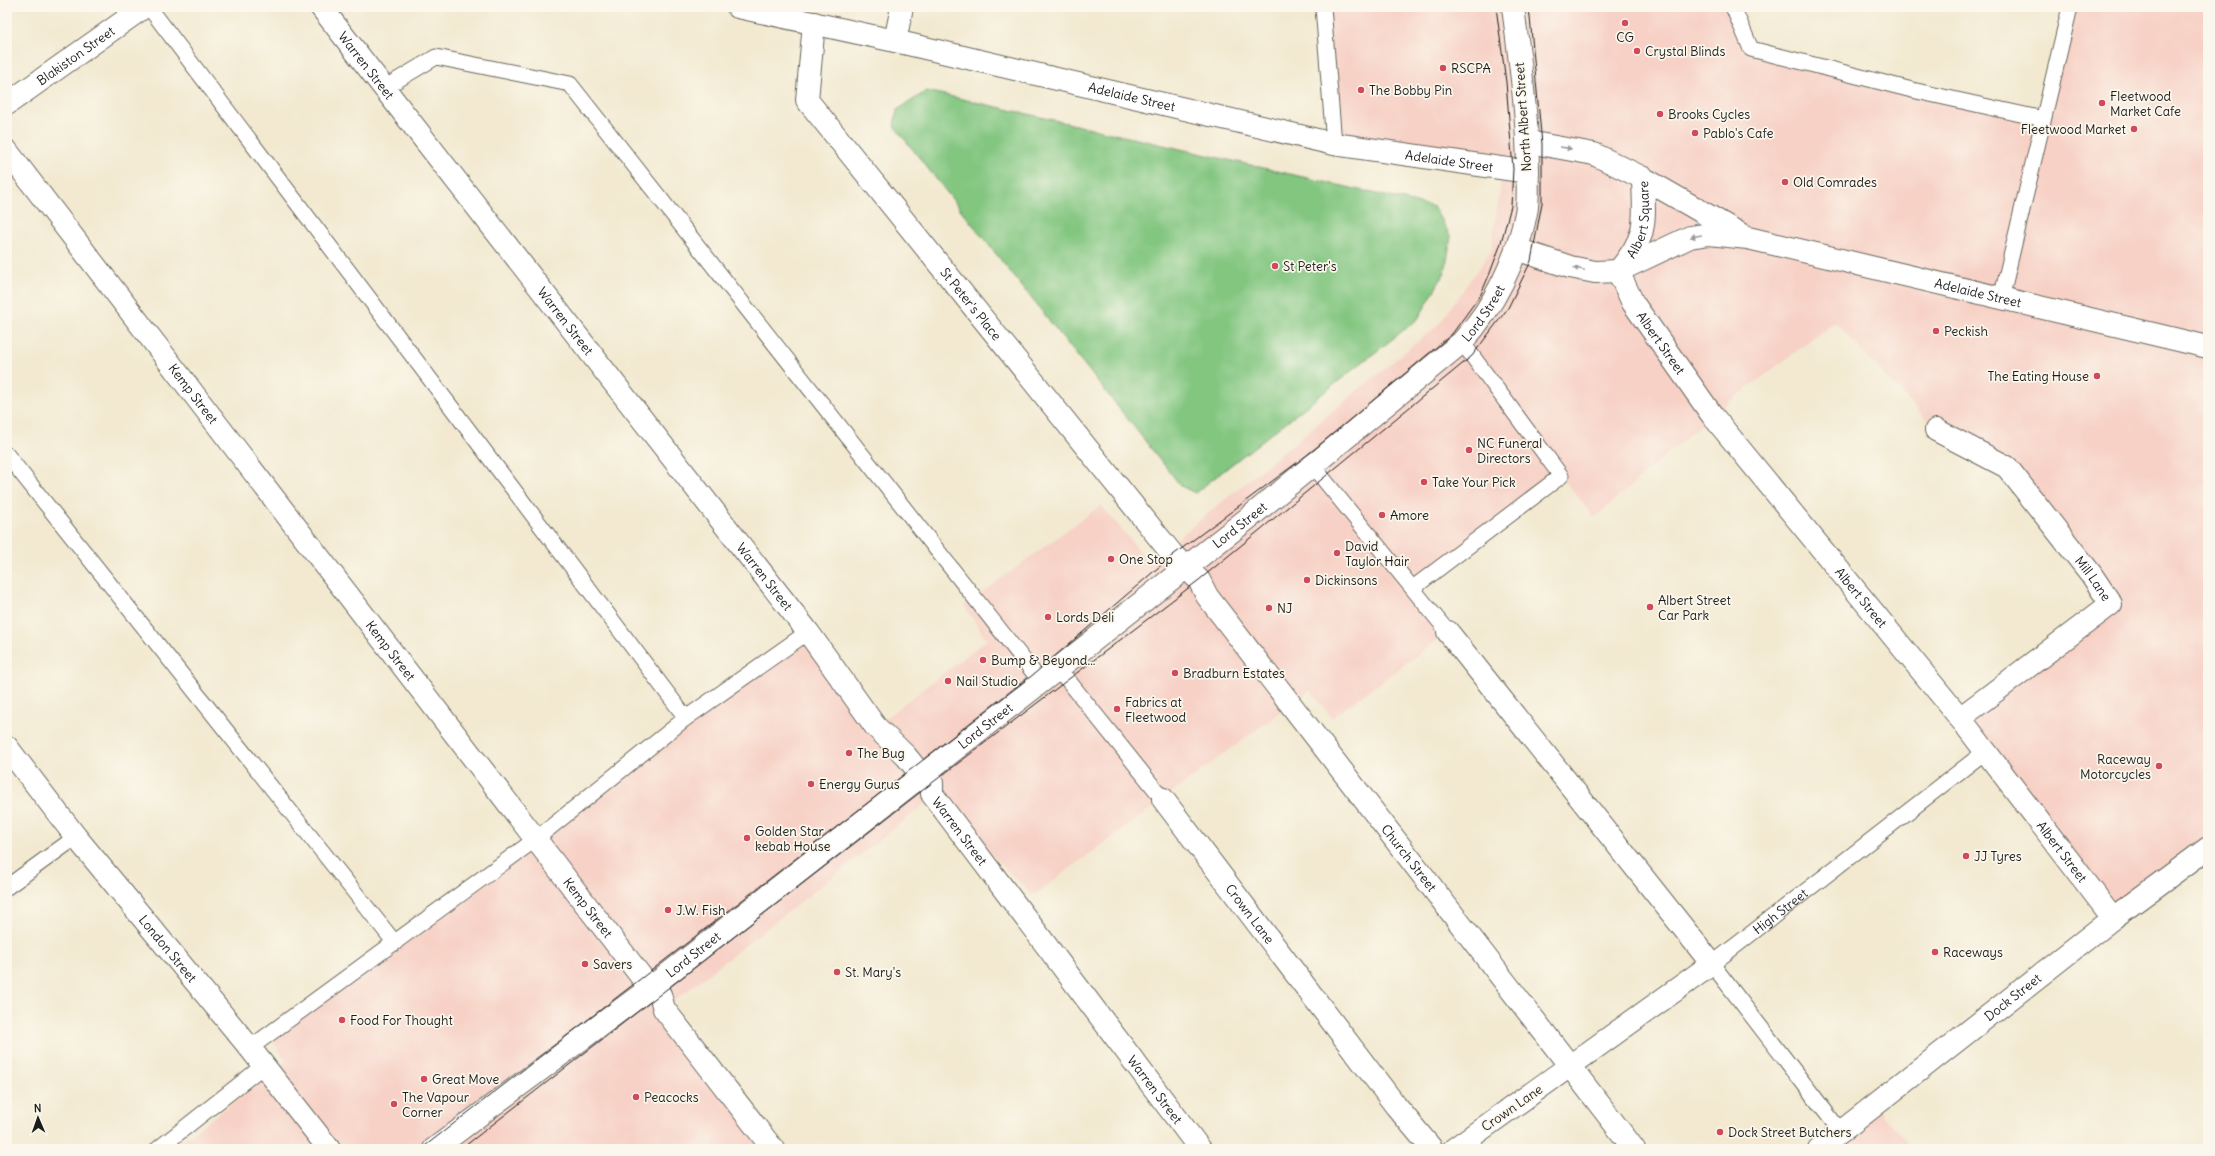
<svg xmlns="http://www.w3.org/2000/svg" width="2215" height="1156" font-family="Delius,sans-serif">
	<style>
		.built { fill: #f7d1c6 }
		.green { fill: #82c680; stroke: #4f714e }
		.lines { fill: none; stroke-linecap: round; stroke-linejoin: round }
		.service-casing { stroke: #67645b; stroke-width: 17 }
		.minor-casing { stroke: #67645b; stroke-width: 24 }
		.tertiary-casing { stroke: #67645b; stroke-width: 24 }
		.service { stroke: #fff; stroke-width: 15 }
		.minor { stroke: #fff; stroke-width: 22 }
		.tertiary { stroke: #fff; stroke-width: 22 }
		.tram { stroke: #1c1c1c; stroke-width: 1 }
		.oneway { fill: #999 }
		.poi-dot { fill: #d1495b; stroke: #fbf7ec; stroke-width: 1.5 }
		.labels { text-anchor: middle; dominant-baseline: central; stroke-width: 3.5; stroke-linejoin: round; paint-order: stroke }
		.poi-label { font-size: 13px; fill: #1c1c1c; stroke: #fbf7ec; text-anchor: start }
		.street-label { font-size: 13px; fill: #1c1c1c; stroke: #fbf7ec }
	</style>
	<rect width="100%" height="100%" fill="#fbf7ec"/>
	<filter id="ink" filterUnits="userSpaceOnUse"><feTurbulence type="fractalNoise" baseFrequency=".025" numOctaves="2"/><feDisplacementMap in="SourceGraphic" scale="8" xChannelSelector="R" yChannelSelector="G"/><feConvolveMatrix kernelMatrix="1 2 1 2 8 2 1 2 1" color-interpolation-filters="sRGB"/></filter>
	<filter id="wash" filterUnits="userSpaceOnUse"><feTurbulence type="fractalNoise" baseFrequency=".012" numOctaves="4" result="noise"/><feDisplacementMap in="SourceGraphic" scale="16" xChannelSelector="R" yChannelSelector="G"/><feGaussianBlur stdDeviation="0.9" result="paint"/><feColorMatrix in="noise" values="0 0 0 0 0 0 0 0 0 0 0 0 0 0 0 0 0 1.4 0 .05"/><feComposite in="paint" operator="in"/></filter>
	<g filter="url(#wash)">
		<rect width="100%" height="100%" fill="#f2e9d0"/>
		<path class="built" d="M1323 7H1733L1751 49 2043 119 2070 7H2208V848L2113 918 1960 718 2111 604 2007 467 1936 430 1835 322 1712 415 1594 518 1561 476 1413 588 1448 632 1332 718 1310 690 1033 896 934 797 664 1009 767 1149H172L286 1061 269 1034 808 632 875 726 987 640 964 606 1101 505 1149 562 1439 324 1491 251 1503 168 1334 144Z
			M1874 1106 1912 1149H1819Z"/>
		<path class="green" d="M927 91 1434 207 1451 237 1445 272 1418 319 1195 493 1181 486 894 126 897 110Z"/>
	</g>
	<g filter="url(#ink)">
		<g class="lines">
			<defs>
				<g id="service">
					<path d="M149 7 686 718"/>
					<path d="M1323 7 1334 144"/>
					<path d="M1733 7 1751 49 1912 90 2043 119"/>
					<path d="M384 88 436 57 570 84 1041 682"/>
					<path d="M2001 299 2070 7"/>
					<path d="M7 455 395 943"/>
					<path d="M1312 465 1448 632"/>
					<path d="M1413 588 1561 476 1462 342"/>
					<path d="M1054 672 1067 679 1163 799"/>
					<path d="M7 887 76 837"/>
					<path d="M250 1048 536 839 686 718 808 632"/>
					<path id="s1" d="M1841 1132 1712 964 1986 751"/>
					<path d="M158 1149 263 1066"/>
				</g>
				<g id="minor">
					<path id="s2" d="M321 7 808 632 875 726 906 756 922 776 932 783V794L1200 1149"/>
					<path id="s3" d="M738 7 895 41 1334 144 1528 172"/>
					<path id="s4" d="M814 23 807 100 1173 555 1199 580 1207 596 1634 1149"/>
					<path d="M895 41 902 7"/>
					<path id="s5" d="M7 104 144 7"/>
					<path id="s6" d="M7 151 650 988 660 994 664 1009 773 1149"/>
					<path id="s7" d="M1618 271 1633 303 1712 415 1960 718 2113 918"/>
					<path id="s8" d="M1936 430 2007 467 2091 574 2111 604 1960 718"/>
					<path d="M1448 632 1712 964 1454 1149"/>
					<path id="s9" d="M7 747 76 837 250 1048 329 1149"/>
					<path id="s10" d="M1163 799 1396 1106 1432 1149"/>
				</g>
				<g id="tertiary">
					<path d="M1528 142 1594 154 1643 178 1742 235"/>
					<path id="s11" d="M1516 249 1570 267 1595 272 1618 271 1690 237 1709 234 1748 238 2208 347"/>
					<path id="s12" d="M1620 269C1649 234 1644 221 1643 178"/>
					<path id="s13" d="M434 1149 650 988 1041 682 1251 516 1462 342C1494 307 1517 260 1526 213 1529 200 1527 186 1528 174 1528 118 1520 62 1513 7"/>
					<path id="s14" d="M1819 1149 2113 918 2208 848"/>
				</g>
			</defs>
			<use href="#service" class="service-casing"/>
			<use href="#minor" class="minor-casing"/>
			<use href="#tertiary" class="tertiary-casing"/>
			<use href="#service" class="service"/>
			<use href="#minor" class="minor"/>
			<use href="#tertiary" class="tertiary"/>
			<path class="tram" d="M421 1149 1034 674 1173 555 1314 450 1452 334 1481 294 1490 273 1500 246 1511 206 1513 169 1506 82 1496 7
				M461 1149 932 783 1199 580 1472 356 1508 308 1531 261 1542 203V144L1529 7"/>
		</g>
		<defs><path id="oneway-solid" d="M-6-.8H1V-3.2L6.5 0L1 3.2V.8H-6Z"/></defs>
		<g class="oneway">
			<use href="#oneway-solid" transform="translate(1566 148) rotate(9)"/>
			<use href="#oneway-solid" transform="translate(1696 236) rotate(170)"/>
			<use href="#oneway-solid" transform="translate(1579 269) rotate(-168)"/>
		</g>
	</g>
	<g class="poi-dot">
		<circle cx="1625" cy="23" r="4"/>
		<circle cx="1637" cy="51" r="4"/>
		<circle cx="1443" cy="68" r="4"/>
		<circle cx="1361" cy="90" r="4"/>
		<circle cx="2102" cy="103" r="4"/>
		<circle cx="1660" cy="114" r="4"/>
		<circle cx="2134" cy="129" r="4"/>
		<circle cx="1695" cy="133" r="4"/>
		<circle cx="1785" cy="182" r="4"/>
		<circle cx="1275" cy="266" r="4"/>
		<circle cx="1936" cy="331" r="4"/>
		<circle cx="2097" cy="376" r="4"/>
		<circle cx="1469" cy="450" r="4"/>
		<circle cx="1424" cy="482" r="4"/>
		<circle cx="1382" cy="515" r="4"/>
		<circle cx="1337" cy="553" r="4"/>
		<circle cx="1111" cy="559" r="4"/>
		<circle cx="1307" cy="580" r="4"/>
		<circle cx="1650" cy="607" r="4"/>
		<circle cx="1269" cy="608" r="4"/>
		<circle cx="1048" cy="617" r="4"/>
		<circle cx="983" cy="660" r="4"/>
		<circle cx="1175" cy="673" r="4"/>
		<circle cx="948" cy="681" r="4"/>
		<circle cx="1117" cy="709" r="4"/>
		<circle cx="849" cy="753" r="4"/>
		<circle cx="2159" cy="766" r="4"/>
		<circle cx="811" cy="784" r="4"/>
		<circle cx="747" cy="838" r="4"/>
		<circle cx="1966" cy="856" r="4"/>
		<circle cx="668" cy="910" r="4"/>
		<circle cx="1935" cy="952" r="4"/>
		<circle cx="585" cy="964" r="4"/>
		<circle cx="837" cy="972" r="4"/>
		<circle cx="342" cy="1020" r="4"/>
		<circle cx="424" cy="1079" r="4"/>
		<circle cx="636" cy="1097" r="4"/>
		<circle cx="394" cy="1104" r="4"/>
		<circle cx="1720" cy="1132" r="4"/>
	</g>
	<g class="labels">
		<g class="poi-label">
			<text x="1625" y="37" text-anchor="middle">CG</text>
			<text x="1645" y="51">Crystal Blinds</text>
			<text x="1451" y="68">RSCPA</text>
			<text x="1369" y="90">The Bobby Pin</text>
			<text x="2110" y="96">Fleetwood<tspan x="2110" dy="15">Market Cafe</tspan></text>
			<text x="1668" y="114">Brooks Cycles</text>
			<text x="2126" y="129" text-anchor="end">Fleetwood Market</text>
			<text x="1703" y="133">Pablo's Cafe</text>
			<text x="1793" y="182">Old Comrades</text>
			<text x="1283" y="266">St Peter's</text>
			<text x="1944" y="331">Peckish</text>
			<text x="2089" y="376" text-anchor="end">The Eating House</text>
			<text x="1477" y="443">NC Funeral<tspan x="1477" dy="15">Directors</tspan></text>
			<text x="1432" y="482">Take Your Pick</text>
			<text x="1390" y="515">Amore</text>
			<text x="1345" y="546">David<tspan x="1345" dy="15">Taylor Hair</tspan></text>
			<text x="1119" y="559">One Stop</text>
			<text x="1315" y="580">Dickinsons</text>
			<text x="1658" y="600">Albert Street<tspan x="1658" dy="15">Car Park</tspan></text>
			<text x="1277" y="608">NJ</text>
			<text x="1056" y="617">Lords Deli</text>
			<text x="991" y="660">Bump &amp; Beyond...</text>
			<text x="1183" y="673">Bradburn Estates</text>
			<text x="956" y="681">Nail Studio</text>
			<text x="1125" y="702">Fabrics at<tspan x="1125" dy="15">Fleetwood</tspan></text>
			<text x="857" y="753">The Bug</text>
			<text x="2151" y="759" text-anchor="end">Raceway<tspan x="2151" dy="15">Motorcycles</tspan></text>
			<text x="819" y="784">Energy Gurus</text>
			<text x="755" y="831">Golden Star<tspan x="755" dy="15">kebab House</tspan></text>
			<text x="1974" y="856">JJ Tyres</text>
			<text x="676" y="910">J.W. Fish</text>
			<text x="1943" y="952">Raceways</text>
			<text x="593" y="964">Savers</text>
			<text x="845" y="972">St. Mary's</text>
			<text x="350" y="1020">Food For Thought</text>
			<text x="432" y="1079">Great Move</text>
			<text x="402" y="1097">The Vapour<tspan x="402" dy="15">Corner</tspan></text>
			<text x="644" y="1097">Peacocks</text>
			<text x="1728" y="1132">Dock Street Butchers</text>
		</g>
		<g class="street-label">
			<text stroke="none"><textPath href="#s5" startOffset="84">Blakiston Street</textPath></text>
			<text stroke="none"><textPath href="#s2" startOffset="74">Warren Street</textPath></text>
			<text stroke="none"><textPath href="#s3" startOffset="404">Adelaide Street</textPath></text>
			<text transform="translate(1523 117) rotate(-94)">North Albert Street</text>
			<text stroke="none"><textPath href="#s3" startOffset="728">Adelaide Street</textPath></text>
			<text stroke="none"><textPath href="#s12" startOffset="55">Albert Square</textPath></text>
			<text stroke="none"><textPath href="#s11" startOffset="480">Adelaide Street</textPath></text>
			<text stroke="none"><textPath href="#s4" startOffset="339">St Peter's Place</textPath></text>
			<text stroke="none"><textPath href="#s13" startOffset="1343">Lord Street</textPath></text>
			<text stroke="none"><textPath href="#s2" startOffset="398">Warren Street</textPath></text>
			<text stroke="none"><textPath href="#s7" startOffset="84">Albert Street</textPath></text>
			<text stroke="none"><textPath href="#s6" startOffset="306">Kemp Street</textPath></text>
			<text stroke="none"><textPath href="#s13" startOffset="1019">Lord Street</textPath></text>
			<text stroke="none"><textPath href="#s2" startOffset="722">Warren Street</textPath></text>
			<text stroke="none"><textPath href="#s8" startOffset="221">Mill Lane</textPath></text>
			<text stroke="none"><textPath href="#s7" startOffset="408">Albert Street</textPath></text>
			<text stroke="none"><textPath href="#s6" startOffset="630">Kemp Street</textPath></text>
			<text stroke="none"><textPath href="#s13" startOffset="695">Lord Street</textPath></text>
			<text stroke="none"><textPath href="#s2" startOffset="1046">Warren Street</textPath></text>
			<text stroke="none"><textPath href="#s7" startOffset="732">Albert Street</textPath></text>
			<text stroke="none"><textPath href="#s4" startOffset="1046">Church Street</textPath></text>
			<text stroke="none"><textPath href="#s6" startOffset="954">Kemp Street</textPath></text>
			<text stroke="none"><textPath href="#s1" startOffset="298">High Street</textPath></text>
			<text stroke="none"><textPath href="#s10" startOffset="144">Crown Lane</textPath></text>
			<text stroke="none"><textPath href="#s9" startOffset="258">London Street</textPath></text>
			<text stroke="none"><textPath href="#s13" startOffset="324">Lord Street</textPath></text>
			<text stroke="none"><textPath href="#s14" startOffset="246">Dock Street</textPath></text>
			<text stroke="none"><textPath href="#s2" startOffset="1370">Warren Street</textPath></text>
			<text transform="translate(1512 1108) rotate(-35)">Crown Lane</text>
		</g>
	</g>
	<rect width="2215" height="1156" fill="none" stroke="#fbf7ec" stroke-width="24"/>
	<g transform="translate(38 1118) rotate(358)" stroke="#fbf7ec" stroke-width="3" paint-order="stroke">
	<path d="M0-3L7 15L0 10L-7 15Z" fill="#1c1c1c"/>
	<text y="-6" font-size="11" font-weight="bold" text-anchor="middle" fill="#1c1c1c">N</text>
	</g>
</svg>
